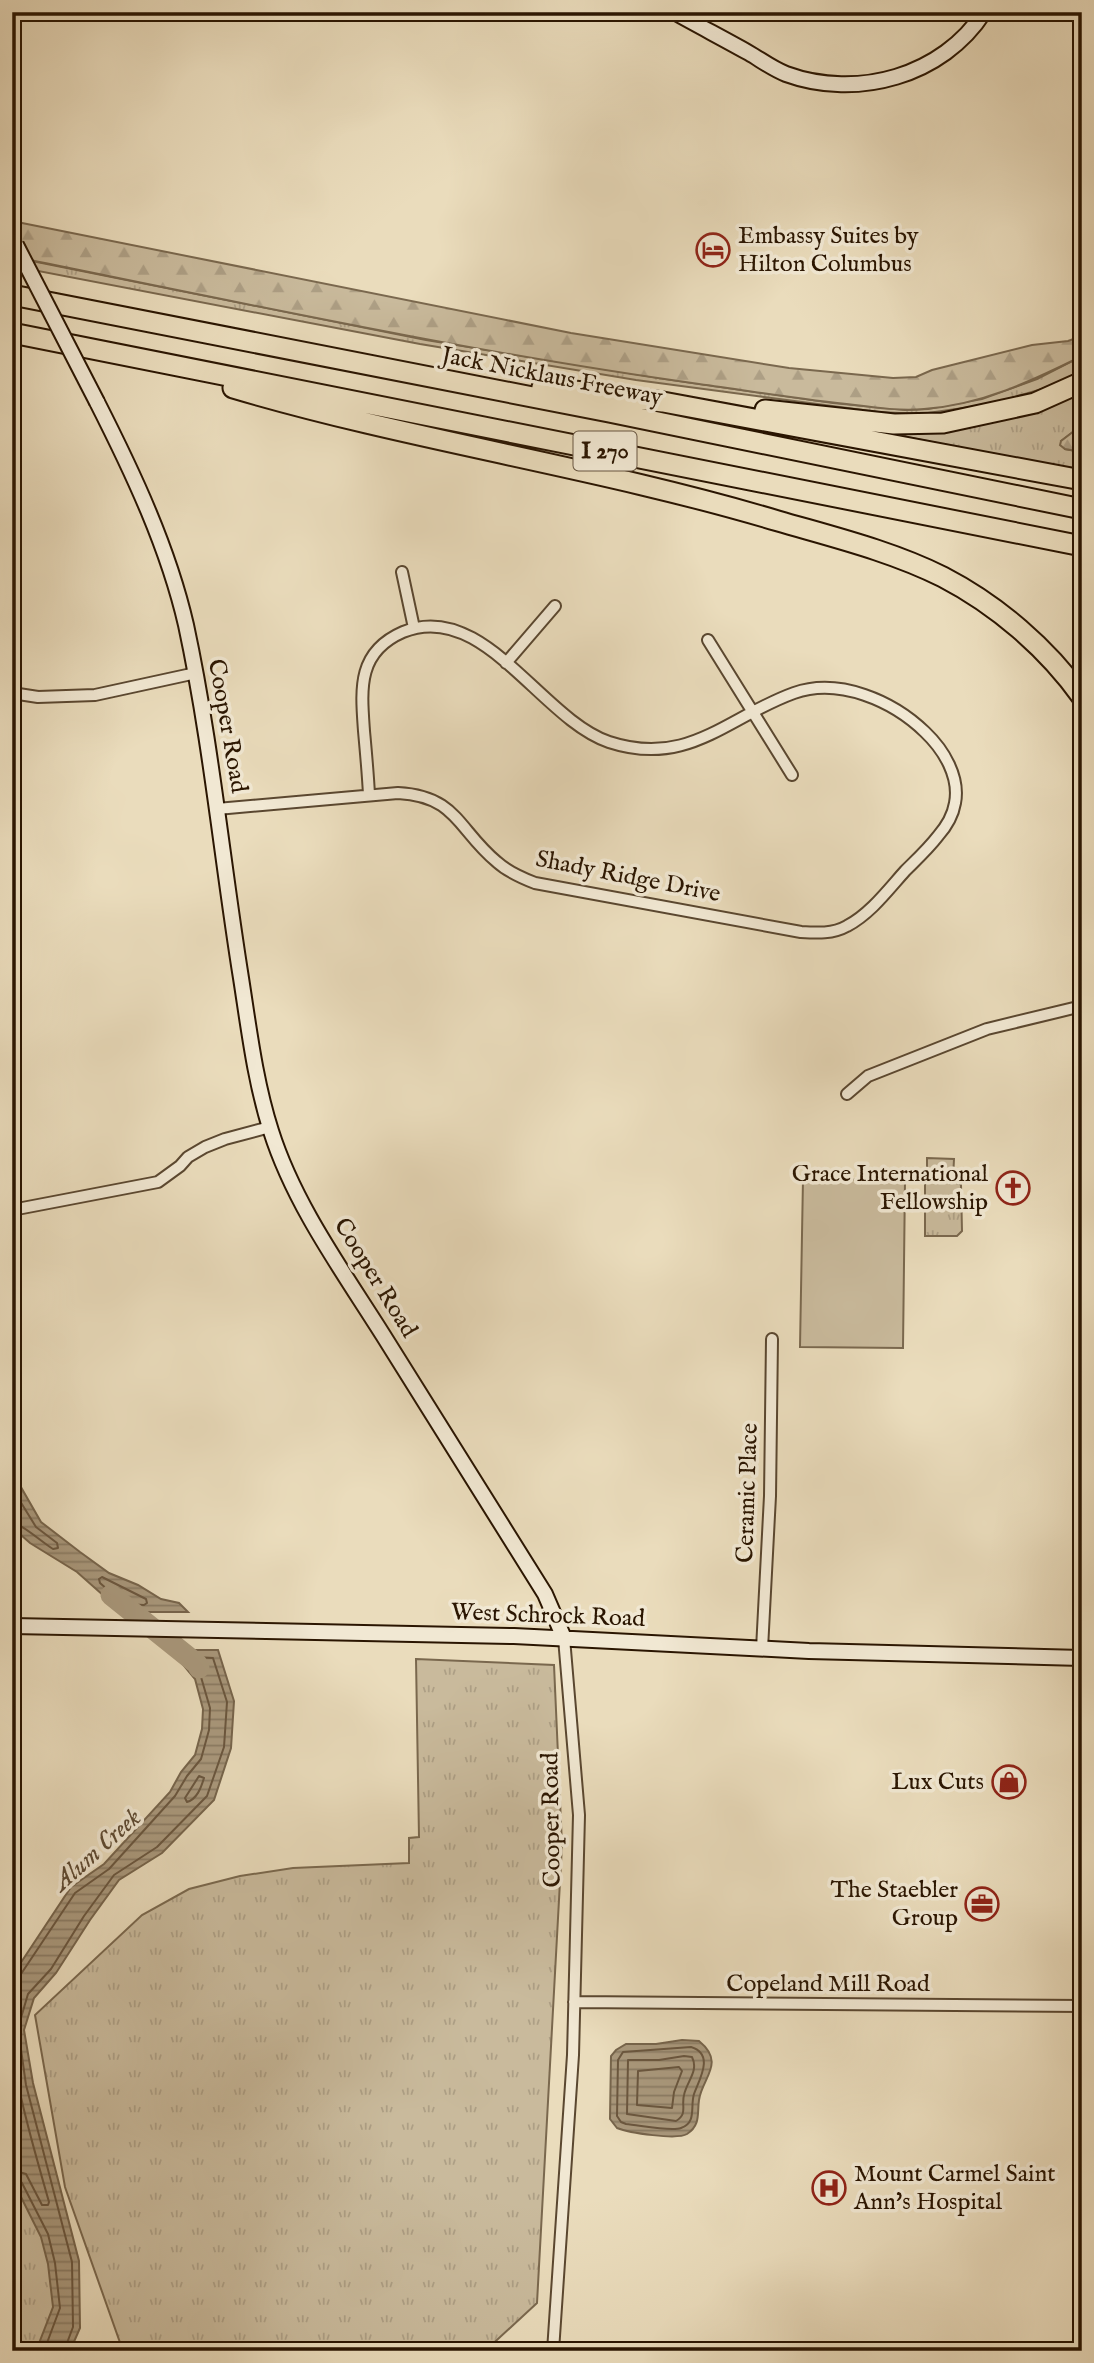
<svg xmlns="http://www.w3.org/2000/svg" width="1094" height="2363" font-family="'IM FELL English',serif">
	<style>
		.grass { fill: url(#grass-tufts); stroke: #7a684e; stroke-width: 2 }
		.forest { fill: url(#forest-firs); stroke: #7a684e; stroke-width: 2 }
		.garden { fill: #c9ba9c; stroke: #7a684e; stroke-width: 2 }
		.water { fill: url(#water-rules); stroke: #76644b; stroke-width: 2 }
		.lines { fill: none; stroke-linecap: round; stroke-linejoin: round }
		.shore { stroke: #6a563e; stroke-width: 2 }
		.river { stroke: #a9987c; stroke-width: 21 }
		.street-casing { stroke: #5a4730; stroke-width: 14 }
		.secondary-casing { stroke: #2a1501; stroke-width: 18 }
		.highway-casing { stroke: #2a1501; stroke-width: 23 }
		.street { stroke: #f1e8d3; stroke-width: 10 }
		.secondary { stroke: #f1e8d3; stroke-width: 14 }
		.highway { stroke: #eadcbc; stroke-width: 19 }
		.secondary-bridge-casing { stroke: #2a1501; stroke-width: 18; stroke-linecap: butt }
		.secondary-bridge { stroke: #f1e8d3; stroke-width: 14 }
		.labels { text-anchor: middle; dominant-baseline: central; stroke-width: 7; stroke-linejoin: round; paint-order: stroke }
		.shield { fill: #f1e8d3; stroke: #665440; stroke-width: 2 }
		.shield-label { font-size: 23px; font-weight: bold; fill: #2a1501 }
		.poi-label { font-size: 24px; fill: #2a1501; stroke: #f1e8d3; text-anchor: end }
		.street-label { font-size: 24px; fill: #2a1501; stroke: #f1e8d3 }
		.water-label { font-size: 26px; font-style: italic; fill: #5d4932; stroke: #f1e8d3 }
	</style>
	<defs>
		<pattern id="grass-tufts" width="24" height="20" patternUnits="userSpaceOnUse" patternTransform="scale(1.75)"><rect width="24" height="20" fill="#c9ba9c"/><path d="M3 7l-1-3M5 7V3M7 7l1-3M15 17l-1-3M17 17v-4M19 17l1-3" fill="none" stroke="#ad9f85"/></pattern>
		<pattern id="forest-firs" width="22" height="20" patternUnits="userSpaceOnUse" patternTransform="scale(1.75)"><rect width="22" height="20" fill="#c9ba9c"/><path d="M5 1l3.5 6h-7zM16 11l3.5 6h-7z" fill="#ad9f85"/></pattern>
		<pattern id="water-rules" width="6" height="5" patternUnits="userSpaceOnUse" patternTransform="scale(1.75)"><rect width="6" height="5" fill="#a9987c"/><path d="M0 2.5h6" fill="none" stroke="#8a7b63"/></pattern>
	</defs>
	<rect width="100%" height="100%" fill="#eadcbc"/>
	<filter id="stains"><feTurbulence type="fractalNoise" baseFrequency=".00286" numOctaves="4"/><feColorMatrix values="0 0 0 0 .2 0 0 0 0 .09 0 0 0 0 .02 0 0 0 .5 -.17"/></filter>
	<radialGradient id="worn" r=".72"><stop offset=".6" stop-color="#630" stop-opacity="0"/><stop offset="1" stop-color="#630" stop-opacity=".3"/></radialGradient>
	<path class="grass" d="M12 257 426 340 665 379 833 403 905 410 928 409 982 399 1037 379 1082 356V372L1042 389 991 404 921 414 878 412 636 380 420 344 12 266Z
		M1082 389V425L1061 441 1065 449 1082 452V472L862 428 901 426Z
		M925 1181H956L961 1185 962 1231 957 1236H925Z
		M416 1659 554 1665 562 1845 537 2303 485 2351H123L65 2187 35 2015 142 1915 189 1889 240 1876 293 1868 409 1863V1838L419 1837Z
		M12 1991 65 2312 51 2351H12Z"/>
	<path class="forest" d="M12 221 571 333 789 368 893 378 916 377 932 370 1032 345 1068 341 1082 336V356C1032 381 981 405 924 409 901 411 878 408 855 405 803 400 751 391 699 384 475 353 252 305 30 260Z
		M1082 425V452L1065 449 1060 445 1061 441Z"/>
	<path class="garden" d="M927 1158 954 1159 953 1179 927 1178Z
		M803 1179 905 1180 903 1348 800 1347Z"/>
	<path class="water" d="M12 1481 18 1482 41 1522 80 1552 109 1573 138 1585 161 1599 179 1603 188 1612H122L77 1572 30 1543 12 1527Z
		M171 1650H218L234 1701 231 1748 214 1800 162 1853 119 1880 90 1920 56 1973 34 1998 24 2030 33 2083 79 2261 80 2328 70 2351H36L53 2307 48 2264 41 2237 12 2179V1976L71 1887 104 1864 170 1792 181 1772 195 1755 202 1729 203 1709 195 1679Z
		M682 2040 699 2041C726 2063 702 2078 699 2100 697 2113 701 2125 687 2134 677 2140 629 2133 617 2128L610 2119 611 2056 616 2050 626 2044H656Z"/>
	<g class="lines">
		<path class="shore" d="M12 1488 36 1527 57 1543 58 1548 53 1549C43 1543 22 1524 12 1522
			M102 1577 146 1599 147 1603 144 1605 124 1604 100 1583 99 1579Z
			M199 1776 204 1778C201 1788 197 1799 187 1802L185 1798Z
			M12 1977 21 1974 75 1893 109 1869 175 1796 187 1776 201 1759 209 1730 210 1708 201 1677 190 1660 193 1657 213 1658 227 1702 224 1747 207 1796 157 1847 114 1875 84 1916 51 1969 28 1994 18 2028 26 2085 72 2262 73 2327 64 2351
			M691 2047C715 2054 699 2080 694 2094 690 2106 697 2123 681 2128 671 2132 639 2125 626 2124L621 2122 617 2116 618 2060 623 2052Z
			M12 2054C21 2104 35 2153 49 2202L48 2205H42L26 2174 12 2170
			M684 2056 692 2057C699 2071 687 2081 684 2095 681 2106 688 2114 676 2121L627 2114 628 2060H659Z
			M679 2067 682 2071 674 2092 672 2108 637 2105 638 2071Z
			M12 2178 18 2179 22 2183 48 2234 55 2263 60 2308 44 2351"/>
		<path class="river" d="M111 1595 197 1664 199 1668"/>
		<defs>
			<path id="street" d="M402 572 414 628
				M708 640 792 775
				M506 663 555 606
				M12 693 38 697 95 695 196 673
				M217 809 398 793C457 796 458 830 497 862 508 872 522 878 535 883L801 932C817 933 833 934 847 926 870 914 888 890 905 871 916 860 928 849 938 836 945 828 953 815 955 803 960 777 944 750 925 732 893 701 839 677 794 693 727 717 688 768 609 742 541 719 483 599 403 632 357 652 361 689 364 731 366 753 368 774 369 795
				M847 1094 868 1076 987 1029 1082 1006
				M12 1210 158 1182 180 1166 188 1157 205 1147 225 1139 270 1127
				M762 1649 770 1496 772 1339
				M574 2002 1082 2006
				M553 2351 573 2055 579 1815 564 1638"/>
			<path id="secondary" d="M674 12C699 26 724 39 749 53 761 60 773 69 786 74 857 100 943 76 984 12
				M97 402C133 473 168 547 186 625 211 741 222 860 241 978 249 1029 255 1081 271 1131 294 1204 342 1270 383 1335 437 1421 491 1507 545 1594L564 1638
				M12 1626 514 1636 809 1651 1082 1658"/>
			<path id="highway" d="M12 295 609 412 1082 509
				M12 333 1082 546
				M542 387 663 402 1082 480
				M233 388C412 441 598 467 778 521 833 537 891 551 943 577 997 605 1047 648 1082 697
				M765 410 894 424 943 423 1035 403 1082 382"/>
		</defs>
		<use href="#street" class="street-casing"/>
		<use href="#secondary" class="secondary-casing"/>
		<use href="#highway" class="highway-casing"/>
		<use href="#street" class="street"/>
		<use href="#secondary" class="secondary"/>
		<use href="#highway" class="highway"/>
		<defs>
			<path id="secondary-bridge" d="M16 245 97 402"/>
		</defs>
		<use href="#secondary-bridge" class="secondary-bridge-casing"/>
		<use href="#secondary-bridge" class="secondary-bridge"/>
	</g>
	<defs>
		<symbol id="hotel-ring" viewBox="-11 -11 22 22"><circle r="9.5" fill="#f1e8d3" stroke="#8f2418" stroke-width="1.5"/><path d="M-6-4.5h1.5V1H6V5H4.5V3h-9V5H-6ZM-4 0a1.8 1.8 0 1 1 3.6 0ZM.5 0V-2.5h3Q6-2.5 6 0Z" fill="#8f2418"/></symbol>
		<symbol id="church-ring" viewBox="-11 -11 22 22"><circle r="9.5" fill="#f1e8d3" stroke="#8f2418" stroke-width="1.5"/><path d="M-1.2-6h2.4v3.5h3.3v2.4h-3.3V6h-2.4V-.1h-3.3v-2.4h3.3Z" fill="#8f2418"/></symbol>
		<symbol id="shop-ring" viewBox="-11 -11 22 22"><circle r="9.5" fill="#f1e8d3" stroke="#8f2418" stroke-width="1.5"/><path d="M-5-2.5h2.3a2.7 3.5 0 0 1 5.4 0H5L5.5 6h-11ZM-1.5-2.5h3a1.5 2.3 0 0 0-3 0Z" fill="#8f2418"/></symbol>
		<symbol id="office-ring" viewBox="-11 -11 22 22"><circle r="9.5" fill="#f1e8d3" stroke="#8f2418" stroke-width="1.5"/><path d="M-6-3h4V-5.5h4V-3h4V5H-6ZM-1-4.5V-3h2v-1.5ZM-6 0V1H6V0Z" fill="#8f2418"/></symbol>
		<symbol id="hospital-ring" viewBox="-11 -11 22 22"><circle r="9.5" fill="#f1e8d3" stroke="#8f2418" stroke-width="1.5"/><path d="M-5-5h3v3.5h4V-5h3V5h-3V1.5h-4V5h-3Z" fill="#8f2418"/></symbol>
	</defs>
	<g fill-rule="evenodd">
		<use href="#hotel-ring" x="694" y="231" width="38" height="38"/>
		<use href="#church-ring" x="994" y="1169" width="38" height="38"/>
		<use href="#shop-ring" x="990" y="1763" width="38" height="38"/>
		<use href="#office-ring" x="963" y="1885" width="38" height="38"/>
		<use href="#hospital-ring" x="810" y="2169" width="38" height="38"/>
	</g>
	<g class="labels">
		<rect class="shield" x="573.5" y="431.5" width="63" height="39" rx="5"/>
		<g class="shield-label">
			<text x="605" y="451">I 270</text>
		</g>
		<g class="poi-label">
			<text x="738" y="236" text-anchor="start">Embassy Suites by<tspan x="738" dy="28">Hilton Columbus</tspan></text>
			<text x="988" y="1174">Grace International<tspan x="988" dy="28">Fellowship</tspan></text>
			<text x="984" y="1782">Lux Cuts</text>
			<text x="958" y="1890">The Staebler<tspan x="958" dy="28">Group</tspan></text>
			<text x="854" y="2174" text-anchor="start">Mount Carmel Saint<tspan x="854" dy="28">Ann's Hospital</tspan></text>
		</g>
		<g class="street-label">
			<text transform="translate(552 377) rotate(11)">Jack Nicklaus Freeway</text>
			<text transform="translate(227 726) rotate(80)">Cooper Road</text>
			<text transform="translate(628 877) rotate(11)">Shady Ridge Drive</text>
			<text transform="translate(375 1278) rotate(58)">Cooper Road</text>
			<text transform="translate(748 1493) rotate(-88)">Ceramic Place</text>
			<text transform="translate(548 1616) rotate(2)">West Schrock Road</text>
			<text transform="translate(552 1820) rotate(-91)">Cooper Road</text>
			<text x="828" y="1984">Copeland Mill Road</text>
		</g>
		<g class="water-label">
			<text transform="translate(97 1850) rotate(-42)">Alum Creek</text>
		</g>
	</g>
	<rect width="1094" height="2363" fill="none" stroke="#eadcbc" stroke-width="42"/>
	<rect x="14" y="14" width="1066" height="2335" fill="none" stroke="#2a1501" stroke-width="3.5"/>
	<rect x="21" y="21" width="1052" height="2321" fill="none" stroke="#2a1501" stroke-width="2"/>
	<rect width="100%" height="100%" filter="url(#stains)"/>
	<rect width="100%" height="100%" fill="url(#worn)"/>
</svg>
